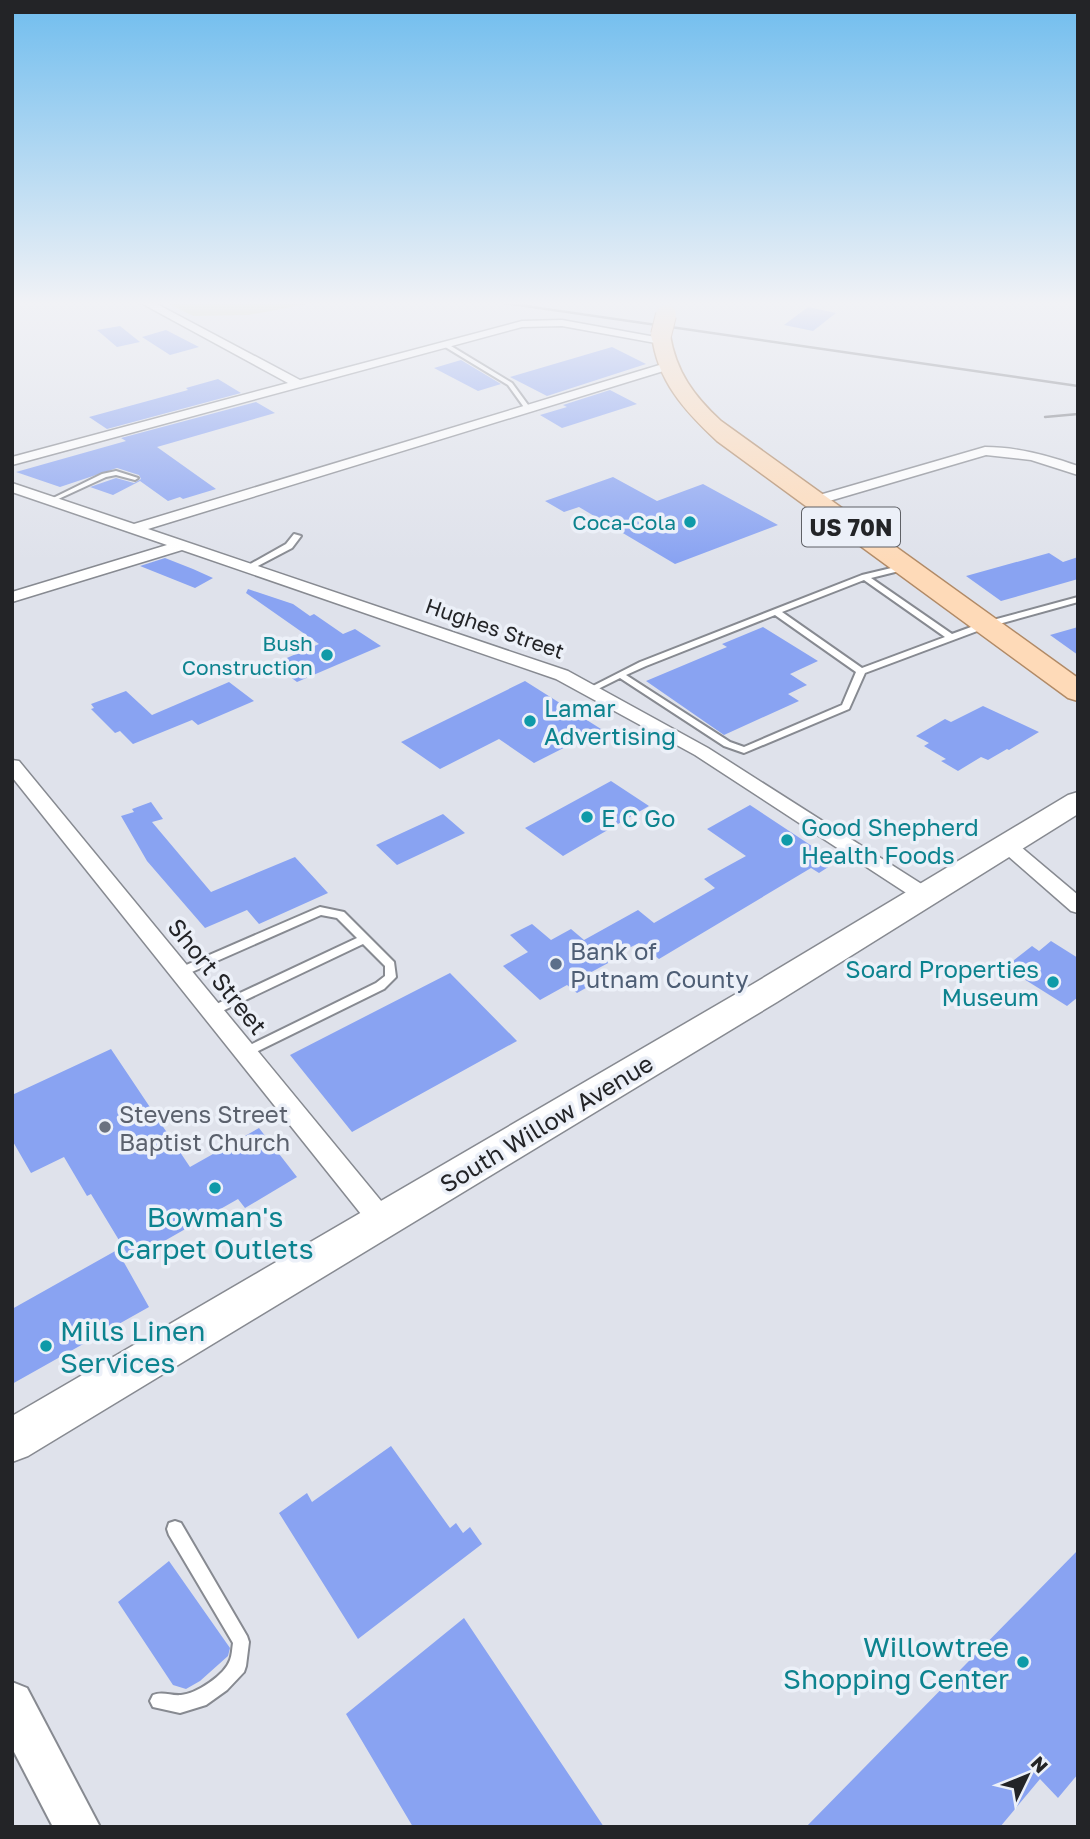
<svg xmlns="http://www.w3.org/2000/svg" width="1090" height="1839" font-family="'Golos Text',sans-serif">
	<style>
		.green { fill: #d0d79e }
		.building { fill: #89a3f2 }
		.lines { fill: none; stroke-linecap: round; stroke-linejoin: round }
		.service-casing { stroke: #878a91; stroke-width: 4 }
		.minor-casing { stroke: #878a91; stroke-width: 3 }
		.tertiary-casing { stroke: #878a91; stroke-width: 4 }
		.secondary-casing { stroke: #878a91; stroke-width: 3 }
		.primary-casing { stroke: #b18a66; stroke-width: 3 }
		.service { fill: #fff; fill-rule: evenodd }
		.minor { fill: #fff; fill-rule: evenodd }
		.tertiary { fill: #fff; fill-rule: evenodd }
		.secondary { fill: #fff; fill-rule: evenodd }
		.primary { fill: #fedab8; fill-rule: evenodd }
		.rail { stroke: #7b7d83; stroke-width: 2.5 }
		.primary-bridge-casing { stroke: #b18a66; stroke-width: 22; stroke-linecap: butt }
		.primary-bridge { stroke: #fedab8; stroke-width: 20 }
		.culture-dot { fill: #0f9aa8; stroke: #ecf0f8; stroke-width: 2.5 }
		.service-dot { fill: #5c6f8a; stroke: #ecf0f8; stroke-width: 2.5 }
		.worship-dot { fill: #6b7280; stroke: #ecf0f8; stroke-width: 2.5 }
		.labels { text-anchor: middle; dominant-baseline: central; stroke-width: 7; stroke-linejoin: round; paint-order: stroke }
		.far-culture-label { font-size: 21px; fill: #0d838f; stroke: #ecf0f8; text-anchor: end }
		.far-street-label { font-size: 21px; fill: #232427; stroke: #ecf0f8 }
		.shield { fill: #ecf0f8; stroke: #5f6166; stroke-width: 2 }
		.shield-label { font-size: 23px; font-weight: bold; fill: #232427 }
		.culture-label { font-size: 24px; fill: #0d838f; stroke: #ecf0f8; text-anchor: start }
		.service-label { font-size: 24px; fill: #4e5e75; stroke: #ecf0f8; text-anchor: start }
		.street-label { font-size: 24px; fill: #232427; stroke: #ecf0f8 }
		.worship-label { font-size: 24px; fill: #5b616d; stroke: #ecf0f8; text-anchor: start }
		.near-culture-label { font-size: 28px; fill: #0d838f; stroke: #ecf0f8 }
	</style>
	<rect width="100%" height="100%" fill="#dfe2eb"/>
	<path class="green" d="M167 303H313L248 315 193 316Z"/>
	<path class="building" d="M808 307 836 313 813 331 784 325Z
		M120 326 140 342 117 347 97 330Z
		M166 330 199 347 170 355 142 337Z
		M612 347 646 364 547 396 510 377Z
		M461 360 501 384 478 391 434 368Z
		M218 379 241 393 107 429 89 417 188 390 186 388Z
		M610 390 637 404 562 428 540 415 567 407 563 405Z
		M256 402 275 413 157 447 216 489 183 499 180 497 168 501 140 481 113 495 90 487 116 478 134 483 141 479 139 475 117 468 60 487 16 472 126 441 121 438Z
		M613 477 657 501 703 484 778 525 675 564 579 507 564 512 545 501Z
		M1049 553 1063 562 1078 557V579L1001 601 966 576Z
		M165 558 193 569 213 578 195 588 140 566Z
		M248 589 293 604 310 616 314 614 343 634 355 629 381 646 297 682 273 664 319 644 246 593Z
		M763 627 818 661 790 674 807 685 788 694 799 701 724 735 646 681 727 647 722 644Z
		M1078 627V655L1050 635Z
		M525 681 601 729 534 763 499 739 440 769 401 742Z
		M229 682 254 701 198 725 192 720 133 744 120 731 115 733 91 709 94 708 91 704 126 691 152 715Z
		M983 706 1039 732 1009 750 1007 749 988 760 981 757 958 771 941 761 946 759 924 746 929 743 916 736 945 719 951 722Z
		M611 781 649 806 563 856 525 828Z
		M151 802 163 819 152 822 211 892 295 857 328 893 259 924 247 910 205 928 147 861 121 816 134 812 132 809Z
		M750 805 836 862 819 873 811 868 659 959 639 943 607 959 610 962 584 976 593 984 577 993 567 985 540 1000 503 966 528 952 510 935 532 924 551 940 571 929 584 940 638 910 654 923 715 888 704 879 746 856 707 829Z
		M443 814 465 833 397 865 376 845Z
		M1051 941 1078 958V997L1067 1006 1005 967 1032 946 1039 951Z
		M450 973 517 1041 352 1132 290 1055Z
		M111 1049 190 1167 259 1128 297 1177 245 1208 238 1199 131 1260 91 1194 87 1196 64 1157 31 1173 12 1140V1095Z
		M117 1250 149 1307 12 1384V1309Z
		M391 1446 450 1528 456 1523 463 1533 470 1527 482 1544 358 1639 279 1513 307 1493 312 1502Z
		M1078 1550V1774L1058 1798 1040 1779 1000 1827H806Z
		M169 1561 230 1648 228 1656 200 1681 186 1689 173 1685 118 1602Z
		M464 1618 604 1827H413L346 1714Z"/>
	<g class="lines">
		<defs>
			<path id="service" d="M442 343H446L512 383 531 409 530 410H526L508 385 442 345Z
				M116 471 138 478 135 480 116 475 106 477 54 501 49 500 102 474Z
				M294 534 301 536 292 548 252 569 245 567 286 544Z
				M904 565H907V569L871 578 952 634 982 623 1078 597V602L988 627 865 673 849 709 744 753 724 746 620 678 594 691 591 692 587 689 640 662 862 575ZM864 580 945 637 862 668 782 612ZM775 615 856 672 842 705 744 747 730 742 626 675 646 666Z
				M320 907 344 912 394 962 396 977 384 989 250 1055H242L240 1052 242 1049 376 983 385 976V966L363 944 216 1014H208L206 1011 208 1008 357 938 337 918 321 915 185 975 181 976 176 972 177 969Z
				M175 1521 181 1523 247 1636 249 1642 246 1666 244 1672 227 1690 206 1705 180 1713 153 1707 150 1701 153 1695C163 1691 171 1696 181 1695 196 1694 225 1675 230 1660 232 1655 232 1649 233 1643L169 1535 167 1529 169 1523Z"/>
			<path id="minor" d="M141 303H155L300 380 522 321 562 320 661 338 667 341 661 344 562 326 522 327 12 465V457L288 383Z
				M666 363 670 365V369L148 529 568 671 708 748 931 890 934 895 931 900H917L695 755 556 679 182 550 12 602V592L167 545 12 492V483L134 524Z
				M985 447C1017 447 1047 455 1078 466V475L1031 460 986 455 819 504 814 505 807 501 809 498Z
				M12 760 19 761 391 1213 395 1221 391 1229 382 1232 373 1229 12 777Z
				M1007 839 1014 841 1078 895V913L1071 911 1000 849 997 845 1000 841Z"/>
			<path id="tertiary" d="M12 1682 27 1688 100 1827H53L12 1748Z"/>
			<path id="secondary" d="M1078 792V814L777 1002 28 1456 12 1462V1416L753 984 1068 795Z"/>
			<path id="primary" d="M661 329 670 335C676 372 694 396 721 421L1078 678V701L1068 698 717 441C685 411 657 381 652 335Z"/>
		</defs>
		<use href="#service" class="service-casing"/>
		<use href="#minor" class="minor-casing"/>
		<use href="#tertiary" class="tertiary-casing"/>
		<use href="#secondary" class="secondary-casing"/>
		<use href="#primary" class="primary-casing"/>
		<use href="#service" class="service"/>
		<use href="#minor" class="minor"/>
		<use href="#tertiary" class="tertiary"/>
		<use href="#secondary" class="secondary"/>
		<use href="#primary" class="primary"/>
		<path class="rail" d="M504 303 1078 386
			M1045 417 1078 414"/>
		<defs>
			<path id="primary-bridge" d="M661 335 666 315"/>
		</defs>
		<use href="#primary-bridge" class="primary-bridge-casing"/>
		<use href="#primary-bridge" class="primary-bridge"/>
	</g>
	<linearGradient id="sky" x2="0" y2="1"><stop stop-color="#70bdee"/><stop offset="0.54" stop-color="#f1f2f6"/><stop offset="1" stop-color="#f1f2f6" stop-opacity="0"/></linearGradient>
	<rect width="1090" height="561" fill="url(#sky)"/>
	<g class="culture-dot">
		<circle cx="690" cy="522" r="7"/>
		<circle cx="327" cy="655" r="7"/>
		<circle cx="530" cy="721" r="7"/>
		<circle cx="587" cy="817" r="7"/>
		<circle cx="787" cy="840" r="7"/>
		<circle cx="1053" cy="982" r="7"/>
		<circle cx="215" cy="1188" r="7"/>
		<circle cx="46" cy="1346" r="7"/>
		<circle cx="1023" cy="1662" r="7"/>
	</g>
	<circle class="service-dot" cx="556" cy="964" r="7"/>
	<circle class="worship-dot" cx="105" cy="1127" r="7"/>
	<g class="labels">
		<g class="far-culture-label">
			<text x="676" y="522">Coca-Cola</text>
			<text x="313" y="643">Bush<tspan x="313" dy="24">Construction</tspan></text>
		</g>
		<g class="far-street-label">
			<text transform="translate(495 628) rotate(19)">Hughes Street</text>
		</g>
		<rect class="shield" x="802" y="507.5" width="98" height="39" rx="5"/>
		<g class="shield-label">
			<text x="851" y="527">US 70N</text>
		</g>
		<g class="culture-label">
			<text x="544" y="707">Lamar<tspan x="544" dy="28">Advertising</tspan></text>
			<text x="601" y="817">E C Go</text>
			<text x="801" y="826">Good Shepherd<tspan x="801" dy="28">Health Foods</tspan></text>
			<text x="1039" y="968" text-anchor="end">Soard Properties<tspan x="1039" dy="28">Museum</tspan></text>
		</g>
		<g class="service-label">
			<text x="570" y="950">Bank of<tspan x="570" dy="28">Putnam County</tspan></text>
		</g>
		<g class="street-label">
			<text transform="translate(218 976) rotate(51)">Short Street</text>
			<text transform="translate(546 1123) rotate(-31)">South Willow Avenue</text>
		</g>
		<g class="worship-label">
			<text x="119" y="1113">Stevens Street<tspan x="119" dy="28">Baptist Church</tspan></text>
		</g>
		<g class="near-culture-label">
			<text x="215" y="1216">Bowman's<tspan x="215" dy="32">Carpet Outlets</tspan></text>
			<text x="60" y="1330" text-anchor="start">Mills Linen<tspan x="60" dy="32">Services</tspan></text>
			<text x="1009" y="1646" text-anchor="end">Willowtree<tspan x="1009" dy="32">Shopping Center</tspan></text>
		</g>
	</g>
	<rect width="1090" height="1839" fill="none" stroke="#232427" stroke-width="28"/>
	<g transform="translate(1027 1776) rotate(47)" stroke="#ecf0f8" stroke-width="5" paint-order="stroke">
	<path d="M0-5L12 26L0 18L-12 26Z" fill="#232427"/>
	<text y="-10" font-size="19" font-weight="bold" text-anchor="middle" fill="#232427">N</text>
	</g>
</svg>
